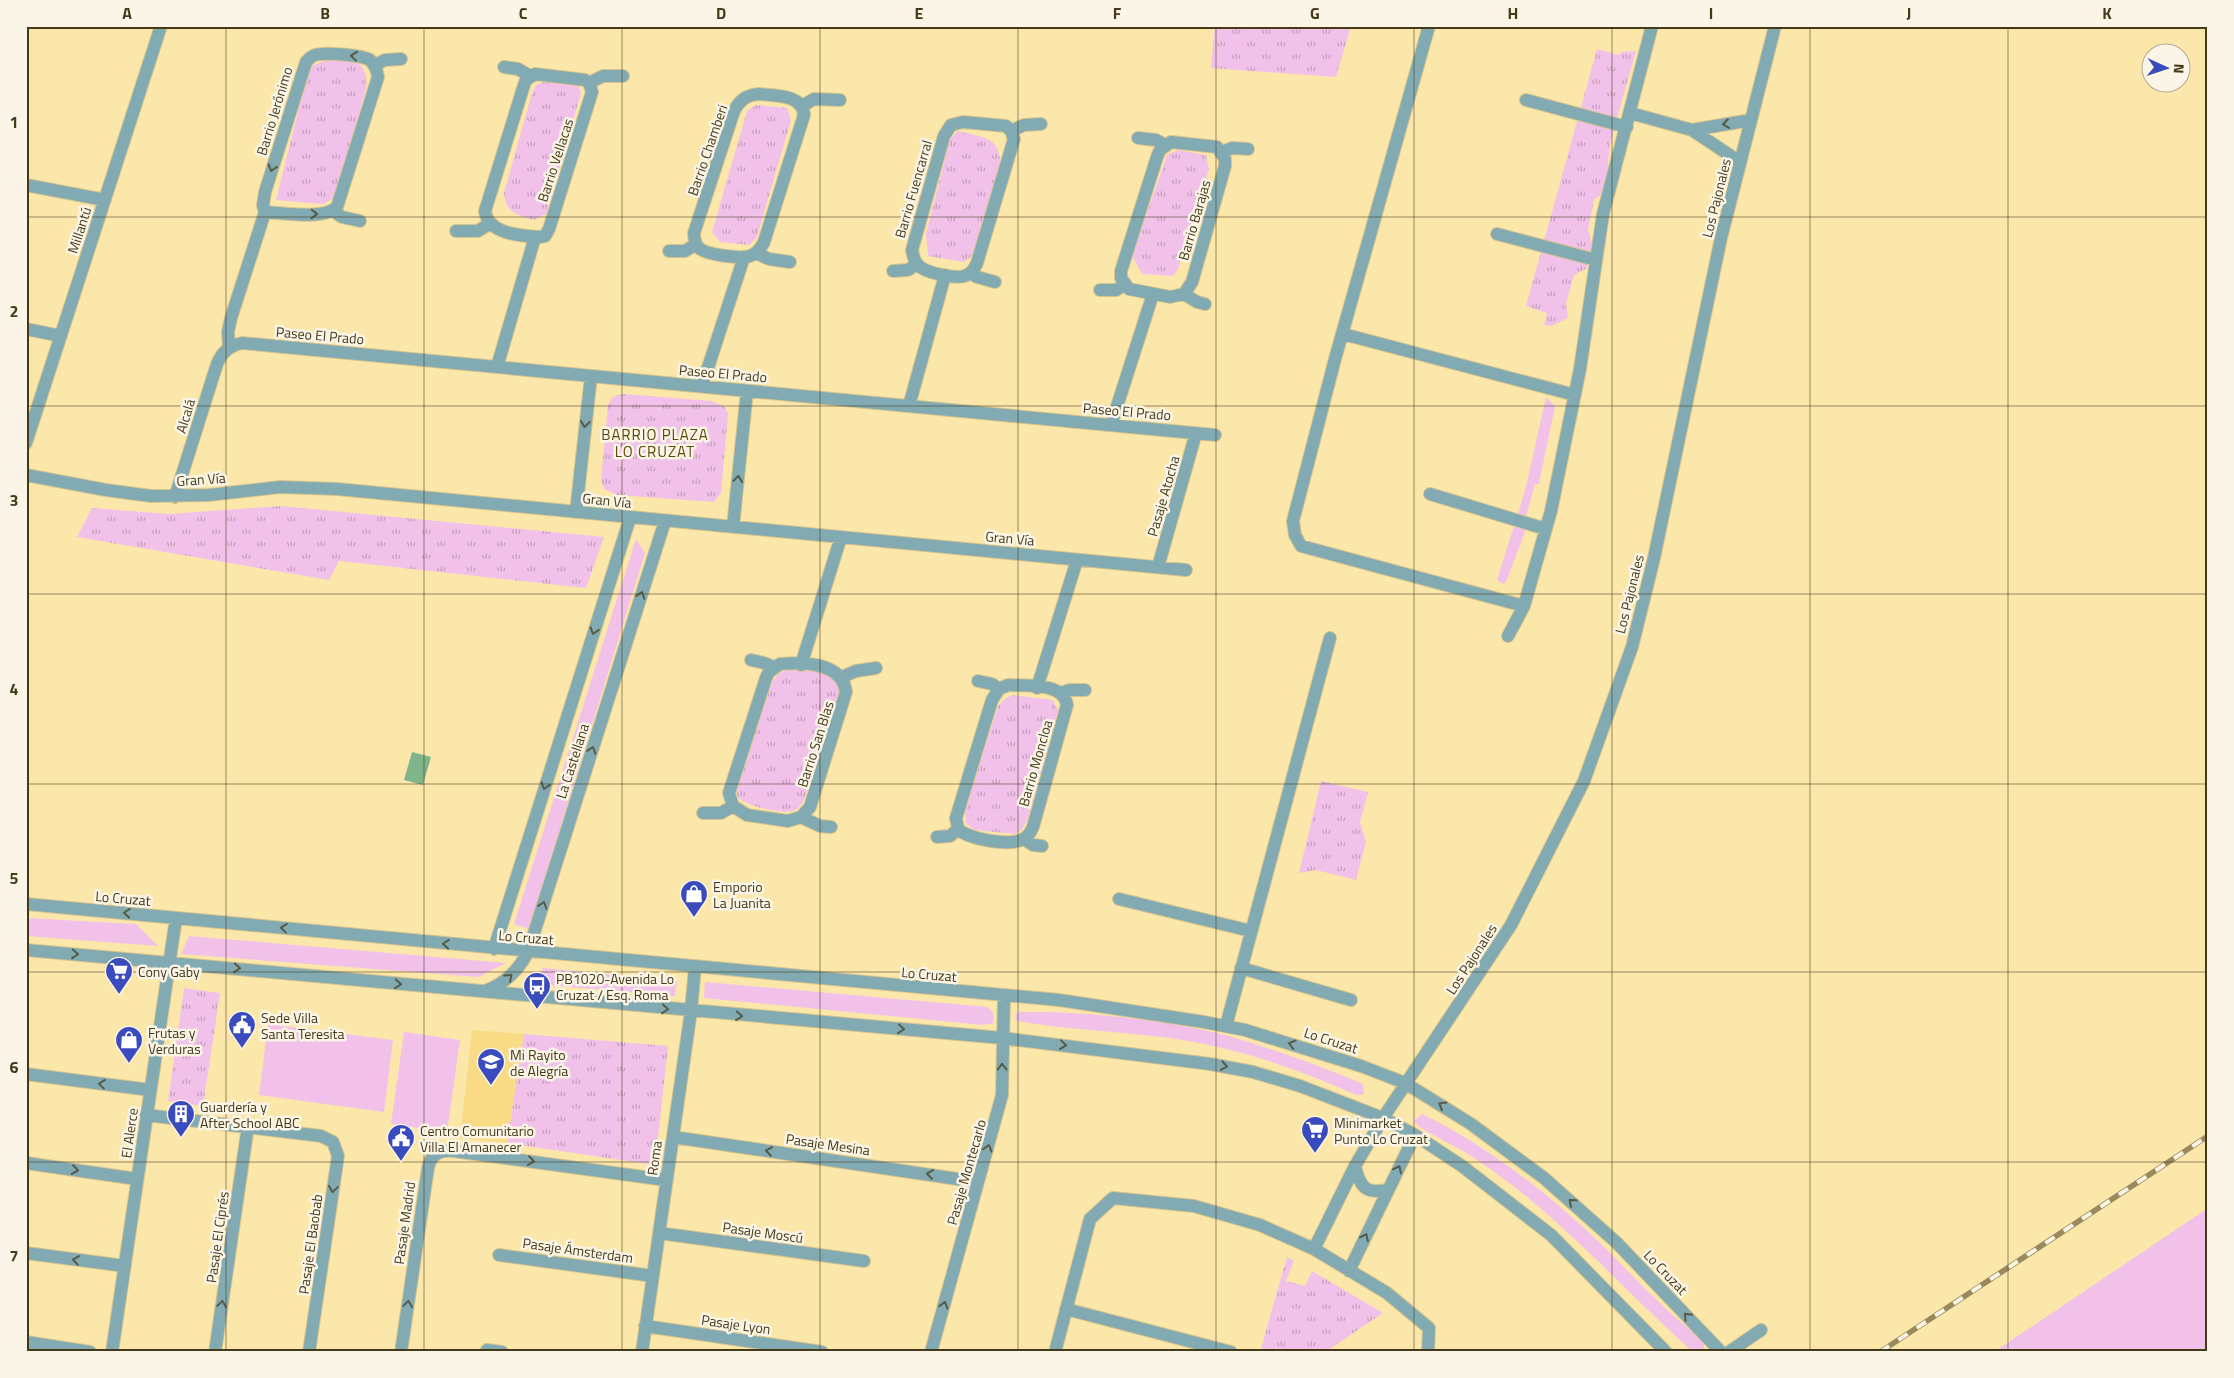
<svg xmlns="http://www.w3.org/2000/svg" width="2234" height="1378" font-family="'Titillium Web',sans-serif">
	<style>
		.built { fill: #f8db84 }
		.grass { fill: #f1c1ea }
		.park { fill: url(#park-tufts) }
		.water { fill: #80b58c }
		.lines { fill: none; stroke-linecap: round; stroke-linejoin: round }
		.minor-casing { stroke: #d7c48d; stroke-width: 14 }
		.minor { stroke: #81aab2; stroke-width: 12 }
		.rail-casing { stroke: #99895c; stroke-width: 5.5 }
		.rail { stroke: #fbf5e7; stroke-width: 4; stroke-dasharray: 11; stroke-linecap: butt }
		.oneway { stroke: #565b47 }
		.grid { fill: none; stroke: #443919; stroke-width: 1; stroke-opacity: 0.55 }
		.labels { text-anchor: middle; dominant-baseline: central; stroke-width: 5; stroke-linejoin: round; paint-order: stroke }
		.street-label { font-size: 14px; fill: #443919; stroke: #fbf5e7 }
		.poi-label { font-size: 14px; fill: #443919; stroke: #fbf5e7; text-anchor: start }
		.neighbourhood-label { font-size: 15px; letter-spacing: 1px; fill: #5d4a09; stroke: #fbf5e7 }
		.neatline { fill: none; stroke: #443919; stroke-width: 2 }
		.grid-label { font-size: 16px; text-anchor: middle; font-weight: bold; fill: #443919 }
	</style>
	<defs>
		<pattern id="park-tufts" width="24" height="20" patternUnits="userSpaceOnUse" patternTransform="scale(1.25)"><rect width="24" height="20" fill="#f1c1ea"/><path d="M3 7l-1-3M5 7V3M7 7l1-3M15 17l-1-3M17 17v-4M19 17l1-3" fill="none" stroke="#c59ebd"/></pattern>
	</defs>
	<rect width="100%" height="100%" fill="#fce7aa"/>
	<path class="built" d="M472 1030 524 1034 507 1143 460 1138Z"/>
	<path class="grass" d="M1546 397 1555 406 1539 484H1535L1523 527 1526 529 1506 582 1503 584 1497 580 1525 491Z
		M636 539 645 553 529 929 514 924Z
		M26 918 136 924 158 946 26 936Z
		M189 936 506 963 478 977 181 954Z
		M543 968 677 981 675 996 534 984Z
		M705 982 988 1007 994 1014 993 1023 983 1025 704 998Z
		M1018 1012C1089 1011 1180 1020 1248 1042 1287 1054 1325 1068 1363 1084L1364 1094 1356 1095C1301 1070 1243 1050 1183 1040 1128 1031 1072 1031 1017 1021L1015 1016Z
		M268 1024 393 1040 384 1112 259 1095Z
		M404 1032 460 1040 447 1132 391 1124Z
		M1422 1114C1487 1146 1545 1191 1598 1241 1633 1275 1664 1312 1704 1340V1351L1693 1352C1623 1290 1561 1217 1483 1164 1464 1150 1441 1140 1421 1128L1414 1121Z
		M2208 1208V1352H1994Z"/>
	<path class="park" d="M1215 26H1351L1336 77 1211 68Z
		M1597 49 1619 55 1621 52 1636 51 1610 144 1605 191 1594 200 1588 230 1592 243 1587 268 1574 275 1566 304 1568 318 1551 326 1544 325 1547 313 1526 306Z
		M328 59C353 59 369 60 366 89L338 187 332 199 323 204 276 200 306 80 312 66Z
		M544 82 577 83 581 93 546 214 534 220C517 215 506 213 504 193L532 93 536 85Z
		M756 105 787 108 791 120 757 237 749 245 720 242 712 232 747 111Z
		M958 131C980 137 1001 136 1000 164L974 254 964 262 928 256 926 234 950 139Z
		M1178 150 1206 155 1209 169 1178 269 1173 276 1142 274 1132 256 1167 155Z
		M623 394 711 401 725 407 728 414 721 493 714 502 617 495 604 489 601 480 608 405 613 397Z
		M281 506 604 537 586 588 339 561 329 580 77 537 92 508 169 514Z
		M791 669 826 672 839 685V692L804 800C801 804 799 809 793 811 781 814 744 806 737 796V791L772 682 779 673Z
		M1013 695 1053 700 1058 711 1027 821 1022 829 1015 834 974 830 966 823 965 811 998 706 1006 698Z
		M1321 781 1368 792 1360 822 1366 842 1356 880 1316 870 1299 873Z
		M184 988 220 993 203 1106 168 1101Z
		M524 1034 668 1046 655 1165 507 1143Z
		M1287 1257 1294 1261 1286 1281 1305 1286 1312 1271 1383 1313 1325 1352H1260Z"/>
	<path class="water" d="M412 752 431 757 423 785 404 780Z"/>
	<g class="lines">
		<defs>
			<path id="minor" d="M1429 26 1335 359 1293 521 1295 535 1301 546 1524 606
				M375 65 385 60 401 59
				M504 67 518 69 530 76
				M535 74 585 80 589 83 592 92 549 229 545 236 540 237C521 236 488 234 485 211L524 85 526 80Z
				M589 83 603 76H623
				M759 94C776 96 802 94 804 115L764 242C761 248 757 254 750 256 741 259 706 255 699 248 695 244 694 239 694 233L734 111C740 100 746 95 759 94Z
				M1526 100 1627 127
				M802 106 814 99 840 100
				M1630 113 1692 130 1740 162
				M963 122 1006 126 1011 131 1014 139 977 263C975 268 973 272 967 275 958 280 925 273 918 265 914 261 913 256 912 250L944 136 951 125Z
				M1692 130 1751 120
				M1011 131 1024 125 1041 124
				M1138 138 1156 140 1165 145
				M1171 142 1217 147 1225 159V166L1192 282 1184 294 1170 297 1129 289 1121 278V271L1157 157 1160 150Z
				M1222 152 1232 148 1248 149
				M26 185 105 200
				M333 211 342 217 360 221
				M456 231H478L489 224
				M1497 234 1596 260
				M669 251H685L696 244
				M756 253 769 259 790 262
				M893 271 908 270 917 264
				M970 273 977 277 995 282
				M1100 290H1116L1124 285
				M1184 294 1197 302 1205 304
				M26 329 61 336
				M1343 334 1575 395
				M229 347 228 332 231 318 265 212 263 205 265 192 306 62C309 59 311 56 315 55 324 52 362 55 370 60 375 65 377 70 378 77L337 207C324 220 284 213 265 212
				M497 367 535 237
				M702 386 744 257
				M909 406 945 275
				M1111 425 1153 294
				M26 443 161 26
				M26 475 106 490 151 496 209 495 280 487 337 489 1186 570
				M1430 494 1546 529
				M175 497 217 364C222 352 229 346 242 343L1215 435
				M576 512 591 376
				M733 527 747 391
				M1158 567 1196 433
				M1508 636 1524 606 1551 511 1580 369 1603 214 1652 26
				M751 660 764 663 774 667
				M780 664C804 662 842 662 846 692L810 807 801 817 788 821 747 815 733 806 729 793 766 678 769 672Z
				M801 665 841 537
				M842 677 856 671 876 668
				M978 681 992 684 999 689
				M1008 685C1026 686 1064 682 1067 705L1033 827C1031 832 1029 836 1023 839 1011 847 968 839 958 829L956 818 992 700 999 689Z
				M1037 688 1077 560
				M1061 693 1070 690H1085
				M703 813H721L733 806
				M801 817 820 826 831 827
				M937 837 950 836 958 829
				M1024 839 1033 845 1042 846
				M1119 899 1251 931
				M26 904 1059 1000 1204 1022 1245 1030 1361 1066 1405 1083 1471 1124 1544 1178 1617 1243 1721 1352
				M494 949 630 518
				M26 950 1002 1038 1210 1064 1253 1072 1300 1086 1383 1118 1415 1135 1462 1166 1551 1235 1666 1352
				M1241 968 1351 1000
				M485 991C505 984 518 971 528 952L665 521
				M1226 1026 1330 638
				M26 1074 150 1090
				M146 1115 321 1136 333 1142 338 1156 309 1352
				M673 1137 978 1182
				M26 1163 137 1179
				M1355 1166C1360 1187 1365 1194 1388 1190
				M659 1233 864 1261
				M1314 1249 1355 1166 1383 1118 1511 925 1584 781 1632 647 1654 558 1721 238 1775 26
				M26 1253 125 1266
				M499 1255 653 1276
				M1349 1271 1415 1135
				M1066 1309 1231 1352
				M645 1326 822 1352
				M26 1342 90 1352
				M487 1350 502 1352
				M112 1352 176 918
				M215 1352 248 1126
				M401 1352 428 1168C431 1154 440 1150 453 1151L666 1180
				M642 1352 691 1011 695 967
				M931 1352 1002 1095 1004 996
				M1055 1352 1090 1219 1113 1198 1194 1206 1260 1225 1314 1249 1387 1293 1429 1328 1428 1352
				M1729 1352 1761 1330"/>
		</defs>
		<use href="#minor" class="minor-casing"/>
		<use href="#minor" class="minor"/>
		<defs>
			<path id="rail" d="M1880 1352 2208 1136"/>
		</defs>
		<use href="#rail" class="rail-casing"/>
		<use href="#rail" class="rail"/>
	</g>
	<defs><path id="oneway-chevron" d="M-2-3.5L2.5 0L-2 3.5" fill="none" stroke-width="1.6" stroke-linecap="round" stroke-linejoin="round" transform="scale(1.25)"/></defs>
	<g class="oneway">
		<use href="#oneway-chevron" transform="translate(354 56) rotate(-174)"/>
		<use href="#oneway-chevron" transform="translate(1726 124) rotate(171)"/>
		<use href="#oneway-chevron" transform="translate(272 168) rotate(107)"/>
		<use href="#oneway-chevron" transform="translate(314 214) rotate(2)"/>
		<use href="#oneway-chevron" transform="translate(585 424) rotate(96)"/>
		<use href="#oneway-chevron" transform="translate(738 479) rotate(-84)"/>
		<use href="#oneway-chevron" transform="translate(641 595) rotate(-72)"/>
		<use href="#oneway-chevron" transform="translate(594 631) rotate(107)"/>
		<use href="#oneway-chevron" transform="translate(592 750) rotate(-72)"/>
		<use href="#oneway-chevron" transform="translate(545 786) rotate(107)"/>
		<use href="#oneway-chevron" transform="translate(543 905) rotate(-72)"/>
		<use href="#oneway-chevron" transform="translate(127 913) rotate(-175)"/>
		<use href="#oneway-chevron" transform="translate(284 928) rotate(-174)"/>
		<use href="#oneway-chevron" transform="translate(446 944) rotate(-175)"/>
		<use href="#oneway-chevron" transform="translate(75 954) rotate(5)"/>
		<use href="#oneway-chevron" transform="translate(237 968) rotate(5)"/>
		<use href="#oneway-chevron" transform="translate(509 977) rotate(-43)"/>
		<use href="#oneway-chevron" transform="translate(398 984) rotate(5)"/>
		<use href="#oneway-chevron" transform="translate(665 1009) rotate(5)"/>
		<use href="#oneway-chevron" transform="translate(739 1016) rotate(5)"/>
		<use href="#oneway-chevron" transform="translate(901 1029) rotate(5)"/>
		<use href="#oneway-chevron" transform="translate(1292 1044) rotate(-164)"/>
		<use href="#oneway-chevron" transform="translate(1063 1045) rotate(7)"/>
		<use href="#oneway-chevron" transform="translate(1224 1066) rotate(11)"/>
		<use href="#oneway-chevron" transform="translate(1002 1067) rotate(-91)"/>
		<use href="#oneway-chevron" transform="translate(102 1084) rotate(-173)"/>
		<use href="#oneway-chevron" transform="translate(1442 1105) rotate(-149)"/>
		<use href="#oneway-chevron" transform="translate(988 1148) rotate(-74)"/>
		<use href="#oneway-chevron" transform="translate(769 1151) rotate(-172)"/>
		<use href="#oneway-chevron" transform="translate(531 1161) rotate(8)"/>
		<use href="#oneway-chevron" transform="translate(1398 1169) rotate(-64)"/>
		<use href="#oneway-chevron" transform="translate(75 1170) rotate(8)"/>
		<use href="#oneway-chevron" transform="translate(930 1174) rotate(-172)"/>
		<use href="#oneway-chevron" transform="translate(333 1189) rotate(98)"/>
		<use href="#oneway-chevron" transform="translate(1572 1202) rotate(-139)"/>
		<use href="#oneway-chevron" transform="translate(1365 1237) rotate(-65)"/>
		<use href="#oneway-chevron" transform="translate(76 1260) rotate(-172)"/>
		<use href="#oneway-chevron" transform="translate(222 1304) rotate(-82)"/>
		<use href="#oneway-chevron" transform="translate(408 1304) rotate(-82)"/>
		<use href="#oneway-chevron" transform="translate(944 1305) rotate(-74)"/>
		<use href="#oneway-chevron" transform="translate(1687 1316) rotate(-133)"/>
	</g>
	<path class="grid" d="M226 26V1352M424 26V1352M622 26V1352M820 26V1352M1018 26V1352M1216 26V1352M1414 26V1352M1612 26V1352M1810 26V1352M2008 26V1352M26 217H2208M26 406H2208M26 594H2208M26 784H2208M26 972H2208M26 1162H2208"/>
	<defs>
		<symbol id="shop-pin" viewBox="-11 -11 22 30"><path d="M0 17L-7.5 6A9.5 9.5 0 1 1 7.5 6Z" fill="#394bbd" stroke="#fbf5e7"/><path d="M-5-2.5h2.3a2.7 3.5 0 0 1 5.4 0H5L5.5 6h-11ZM-1.5-2.5h3a1.5 2.3 0 0 0-3 0Z" fill="#fff"/></symbol>
		<symbol id="supermarket-pin" viewBox="-11 -11 22 30"><path d="M0 17L-7.5 6A9.5 9.5 0 1 1 7.5 6Z" fill="#394bbd" stroke="#fbf5e7"/><path d="M-6-5.5h2.5l.6 2H6L4.5 2H-2.5L-4.4-4H-6ZM-1.5 3.2a1.3 1.3 0 1 0 .1 0ZM3 3.2a1.3 1.3 0 1 0 .1 0Z" fill="#fff"/></symbol>
		<symbol id="bus-pin" viewBox="-11 -11 22 30"><path d="M0 17L-7.5 6A9.5 9.5 0 1 1 7.5 6Z" fill="#394bbd" stroke="#fbf5e7"/><path d="M-5-6H5V4H4V6H2V4H-2V6H-4V4H-5ZM-3.5-4V0h7V-4ZM-3.5 1.2v1.5H-2V1.2ZM2 1.2v1.5H3.5V1.2Z" fill="#fff"/></symbol>
		<symbol id="civic-pin" viewBox="-11 -11 22 30"><path d="M0 17L-7.5 6A9.5 9.5 0 1 1 7.5 6Z" fill="#394bbd" stroke="#fbf5e7"/><path d="M-.6-6.5H3V-4.5H.6V-3L4-1V1h2V6H-6V1h2V-1L-.6-3ZM-1.2 2.5V6h2.4V2.5Z" fill="#fff"/></symbol>
		<symbol id="school-pin" viewBox="-11 -11 22 30"><path d="M0 17L-7.5 6A9.5 9.5 0 1 1 7.5 6Z" fill="#394bbd" stroke="#fbf5e7"/><path d="M0-5L7-2L0 1L-7-2ZM-4 1L0 2.5L4 1V4Q0 6-4 4Z" fill="#fff"/></symbol>
		<symbol id="building-pin" viewBox="-11 -11 22 30"><path d="M0 17L-7.5 6A9.5 9.5 0 1 1 7.5 6Z" fill="#394bbd" stroke="#fbf5e7"/><path d="M-4-6H4V6H1V3H-1V6H-4ZM-2.5-4.3h1.7v1.8h-1.7ZM.8-4.3h1.7v1.8H.8ZM-2.5-1h1.7V.8h-1.7ZM.8-1h1.7V.8H.8Z" fill="#fff"/></symbol>
	</defs>
	<g fill-rule="evenodd">
		<use href="#shop-pin" x="678" y="878" width="32" height="43"/>
		<use href="#supermarket-pin" x="103" y="955" width="32" height="43"/>
		<use href="#bus-pin" x="521" y="970" width="32" height="43"/>
		<use href="#civic-pin" x="226" y="1009" width="32" height="43"/>
		<use href="#shop-pin" x="113" y="1024" width="32" height="43"/>
		<use href="#school-pin" x="475" y="1046" width="32" height="43"/>
		<use href="#building-pin" x="165" y="1098" width="32" height="43"/>
		<use href="#supermarket-pin" x="1299" y="1114" width="32" height="43"/>
		<use href="#civic-pin" x="385" y="1122" width="32" height="43"/>
	</g>
	<g class="labels">
		<g class="street-label">
			<text transform="translate(274 111) rotate(-73)">Barrio Jerónimo</text>
			<text transform="translate(707 150) rotate(-71)">Barrio Chamberi</text>
			<text transform="translate(555 160) rotate(-72)">Barrio Vellacas</text>
			<text transform="translate(913 189) rotate(-74)">Barrio Fuencarral</text>
			<text transform="translate(1716 198) rotate(-76)">Los Pajonales</text>
			<text transform="translate(1194 220) rotate(-74)">Barrio Barajas</text>
			<text transform="translate(79 230) rotate(-72)">Millantú</text>
			<text transform="translate(320 335) rotate(5)">Paseo El Prado</text>
			<text transform="translate(723 373) rotate(5)">Paseo El Prado</text>
			<text transform="translate(1127 411) rotate(5)">Paseo El Prado</text>
			<text transform="translate(185 416) rotate(-73)">Alcalá</text>
			<text transform="translate(201 479) rotate(-4)">Gran Vía</text>
			<text transform="translate(1163 496) rotate(-74)">Pasaje Atocha</text>
			<text transform="translate(607 500) rotate(6)">Gran Vía</text>
			<text transform="translate(1010 538) rotate(5)">Gran Vía</text>
			<text transform="translate(1629 594) rotate(-76)">Los Pajonales</text>
			<text transform="translate(815 744) rotate(-72)">Barrio San Blas</text>
			<text transform="translate(572 761) rotate(-72)">La Castellana</text>
			<text transform="translate(1035 763) rotate(-74)">Barrio Moncloa</text>
			<text transform="translate(123 898) rotate(5)">Lo Cruzat</text>
			<text transform="translate(526 937) rotate(5)">Lo Cruzat</text>
			<text transform="translate(1471 959) rotate(-57)">Los Pajonales</text>
			<text transform="translate(929 974) rotate(5)">Lo Cruzat</text>
			<text transform="translate(1331 1040) rotate(18)">Lo Cruzat</text>
			<text transform="translate(129 1133) rotate(-82)">El Alerce</text>
			<text transform="translate(828 1144) rotate(8)">Pasaje Mesina</text>
			<text transform="translate(654 1158) rotate(-82)">Roma</text>
			<text transform="translate(966 1172) rotate(-74)">Pasaje Montecarlo</text>
			<text transform="translate(404 1223) rotate(-82)">Pasaje Madrid</text>
			<text transform="translate(763 1232) rotate(8)">Pasaje Moscú</text>
			<text transform="translate(217 1237) rotate(-82)">Pasaje El Ciprés</text>
			<text transform="translate(310 1244) rotate(-82)">Pasaje El Baobab</text>
			<text transform="translate(578 1250) rotate(8)">Pasaje Ámsterdam</text>
			<text transform="translate(1666 1272) rotate(46)">Lo Cruzat</text>
			<text transform="translate(736 1324) rotate(8)">Pasaje Lyon</text>
		</g>
		<g class="poi-label">
			<text x="713" y="886">Emporio<tspan x="713" dy="16">La Juanita</tspan></text>
			<text x="138" y="971">Cony Gaby</text>
			<text x="556" y="978">PB1020-Avenida Lo<tspan x="556" dy="16">Cruzat / Esq. Roma</tspan></text>
			<text x="261" y="1017">Sede Villa<tspan x="261" dy="16">Santa Teresita</tspan></text>
			<text x="148" y="1032">Frutas y<tspan x="148" dy="16">Verduras</tspan></text>
			<text x="510" y="1054">Mi Rayito<tspan x="510" dy="16">de Alegría</tspan></text>
			<text x="200" y="1106">Guardería y<tspan x="200" dy="16">After School ABC</tspan></text>
			<text x="1334" y="1122">Minimarket<tspan x="1334" dy="16">Punto Lo Cruzat</tspan></text>
			<text x="420" y="1130">Centro Comunitario<tspan x="420" dy="16">Villa El Amanecer</tspan></text>
		</g>
		<g class="neighbourhood-label">
			<text x="655" y="434">BARRIO PLAZA<tspan x="655" dy="17">LO CRUZAT</tspan></text>
		</g>
	</g>
	<rect width="2234" height="1378" fill="none" stroke="#fbf5e7" stroke-width="55"/>
	<g transform="translate(2166 68) rotate(93)"><circle r="24" fill="#fbf5e7" stroke="#b2aa95"/>
	<path d="M0-4L9 19L0 12L-9 19Z" fill="#394bbd"/>
	<text y="-8" font-size="14" font-weight="bold" text-anchor="middle" fill="#443919">N</text>
	</g>
	<rect x="28" y="28" width="2178" height="1322" class="neatline"/>
	<g class="grid-label">
		<text x="127" y="19">A</text>
		<text x="325" y="19">B</text>
		<text x="523" y="19">C</text>
		<text x="721" y="19">D</text>
		<text x="919" y="19">E</text>
		<text x="1117" y="19">F</text>
		<text x="1315" y="19">G</text>
		<text x="1513" y="19">H</text>
		<text x="1711" y="19">I</text>
		<text x="1909" y="19">J</text>
		<text x="2107" y="19">K</text>
		<text x="14" y="128">1</text>
		<text x="14" y="317">2</text>
		<text x="14" y="506">3</text>
		<text x="14" y="695">4</text>
		<text x="14" y="884">5</text>
		<text x="14" y="1073">6</text>
		<text x="14" y="1262">7</text>
	</g>
</svg>
